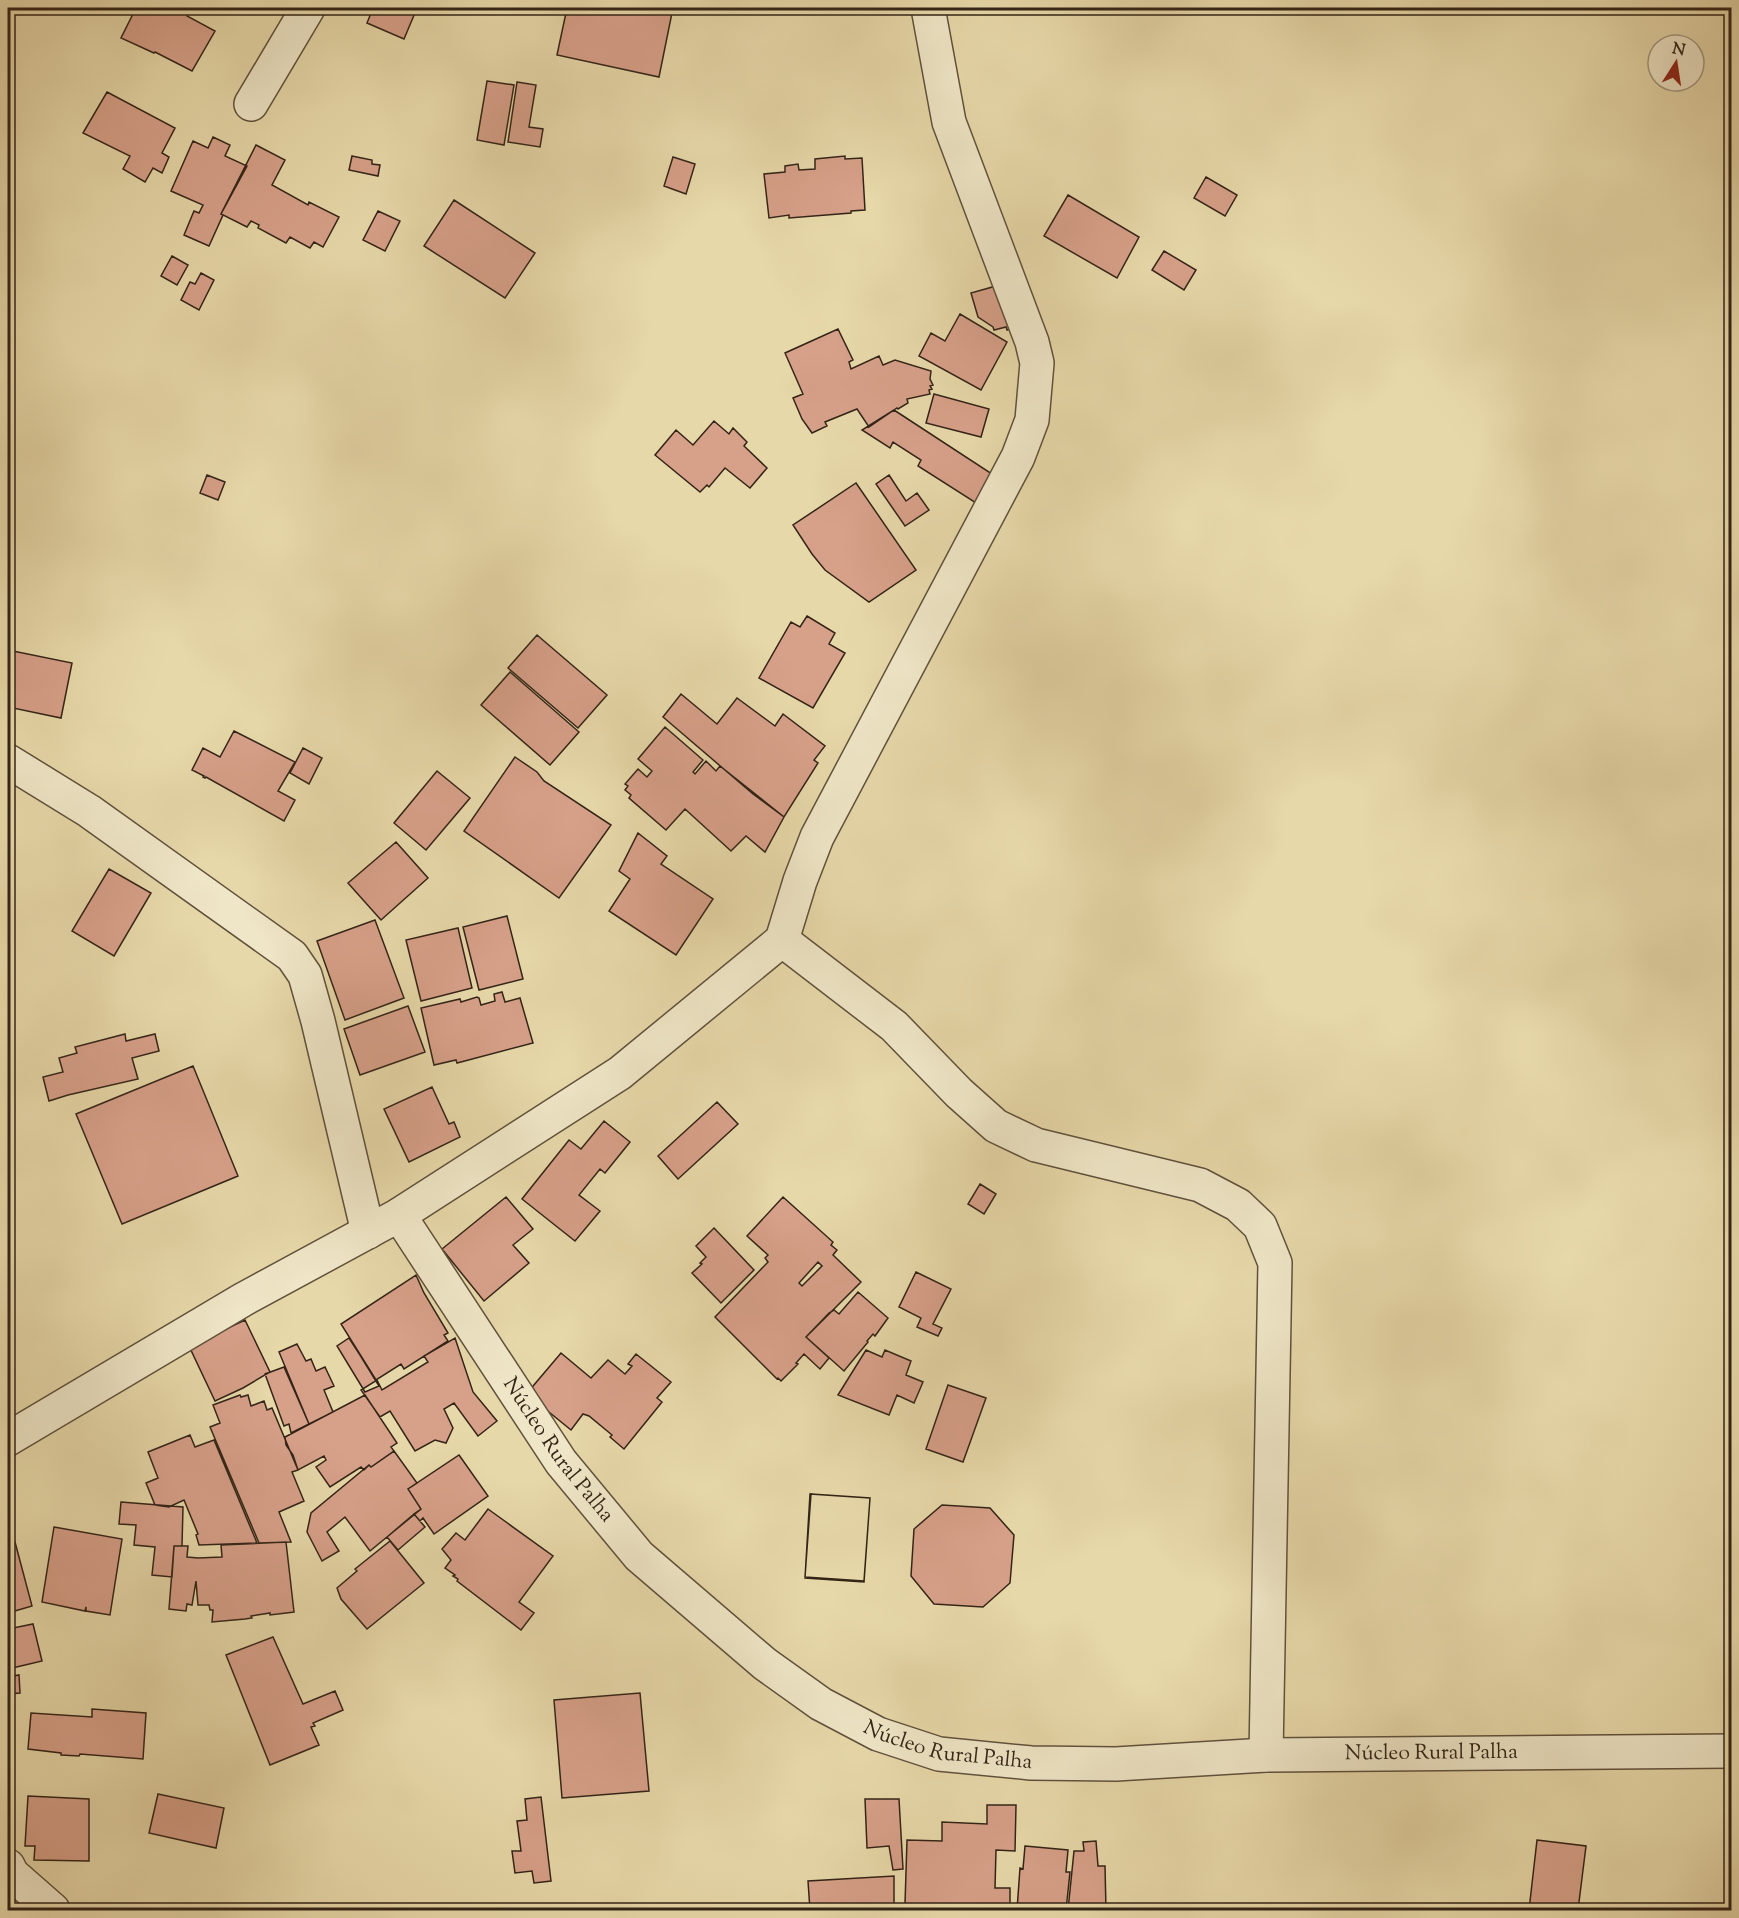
<svg xmlns="http://www.w3.org/2000/svg" width="1739" height="1918" font-family="'Sorts Mill Goudy',serif">
	<style>
		.building { fill: #d7a089; stroke: #332417; stroke-width: 1.5; fill-rule: evenodd }
		.lines { fill: none; stroke-linecap: round; stroke-linejoin: round }
		.minor-casing { stroke: #60513c; stroke-width: 36 }
		.minor { stroke: #efe6c7; stroke-width: 33 }
		.labels { text-anchor: middle; dominant-baseline: central; stroke-width: 5; stroke-linejoin: round; paint-order: stroke }
		.street-label { font-size: 21px; fill: #332417; stroke: #efe6c7 }
	</style>
	<rect width="100%" height="100%" fill="#e7d8a9"/>
	<filter id="stains"><feTurbulence type="fractalNoise" baseFrequency=".00333" numOctaves="4"/><feColorMatrix values="0 0 0 0 .2 0 0 0 0 .09 0 0 0 0 .02 0 0 0 .5 -.17"/></filter>
	<radialGradient id="worn" r=".72"><stop offset=".6" stop-color="#630" stop-opacity="0"/><stop offset="1" stop-color="#630" stop-opacity=".3"/></radialGradient>
	<path class="building" d="M136 8H180L189 12 187 16 215 31 192 71 155 52 154 53 121 38Z
		M373 8H417L404 39 367 23Z
		M567 8H673L659 77 557 55Z
		M487 81 514 85 504 145 477 140Z
		M517 82 536 85 529 127 543 129 540 147 508 142Z
		M107 92 175 128 162 153 169 157 162 173 153 168 145 182 123 169 130 156 83 133Z
		M213 137 230 145 225 156 247 166 221 214 223 215 209 246 184 235 194 211 199 213 203 205 171 191 193 141 208 148Z
		M256 145 285 160 272 185 308 205 309 202 339 217 323 247 314 242 310 248 290 237 286 243 258 228 259 225 251 221 247 227 221 214Z
		M352 156 372 160V164L380 165 378 176 349 170Z
		M845 156V159L862 158 865 210 851 211V213L789 218V215L769 218 764 174 785 172V166L798 164 799 170 815 169V159Z
		M673 157 695 164 686 194 664 186Z
		M1206 177 1237 195 1225 216 1194 198Z
		M1068 195 1139 237 1117 278 1044 236Z
		M454 200 535 253 505 298 424 246Z
		M378 211 400 221 385 251 363 240Z
		M1164 251 1196 270 1184 290 1152 270Z
		M172 256 188 265 177 285 161 276Z
		M201 273 214 280 199 310 181 300 190 282 195 284Z
		M996 286 1014 328 1007 330 1006 327 994 330 993 327 978 317 971 293Z
		M960 314 1007 342 981 390 919 356 931 333 945 341Z
		M838 329 853 360 849 362 851 369 879 356 883 365 895 360 931 371 930 379 933 385 930 386 932 389 929 390 930 394 907 399 908 403 898 409 897 408 869 427 857 409 825 422 827 426 812 433 802 419 793 398 803 394 785 353Z
		M934 394 989 409 981 437 926 423Z
		M894 410 992 474 976 503 918 466 921 460 893 442 890 448 862 430Z
		M714 421 729 434 733 428 747 442 744 446 767 468 750 488 725 468 709 487 707 485 700 492 655 455 676 430 693 445Z
		M207 475 225 482 218 500 200 493Z
		M889 475 906 501 917 493 929 510 905 526 876 484Z
		M856 483 916 570 869 602 825 570 812 554 793 525Z
		M807 616 835 633 829 644 845 653 813 708 759 678 791 622 800 627Z
		M537 635 607 695 578 728 508 668Z
		M8 650 72 663 61 718 8 707Z
		M510 672 579 732 550 765 481 705Z
		M681 694 717 724 737 698 775 726 783 714 825 746 814 760 818 763 784 817 753 794 663 717Z
		M665 727 703 760 693 772 695 774 706 761 716 771 720 766 784 817 765 852 746 836 731 851 685 809 666 830 629 798 631 795 625 790 628 786 625 784 638 769 647 777 652 771 638 759Z
		M234 731 295 762 278 791 295 800 284 821 206 777 205 778 203 777 204 776 192 770 203 748 220 757Z
		M303 748 322 758 309 784 290 773Z
		M515 757 537 772 544 781 611 825 559 898 464 831Z
		M437 771 470 798 426 850 394 823Z
		M638 833 667 856 661 864 713 899 676 955 609 911 630 879 619 871Z
		M396 842 428 878 381 920 348 883Z
		M109 869 151 893 114 956 72 931Z
		M507 916 523 979 479 990 463 927Z
		M375 920 404 998 345 1020 317 941Z
		M458 928 472 988 421 1001 406 940Z
		M502 992 505 1002 520 998 533 1043 457 1063 456 1060 434 1065 421 1008 460 999 461 1002 477 997 479 998 481 1005 495 1001 494 994Z
		M408 1006 425 1052 360 1075 344 1029Z
		M125 1034 126 1041 155 1034 159 1051 132 1058 138 1079 68 1095 49 1101 43 1077 63 1072 59 1058 77 1053 75 1047Z
		M193 1066 238 1176 122 1224 76 1114Z
		M432 1087 449 1124 454 1122 460 1137 409 1162 384 1109Z
		M717 1102 738 1124 678 1179 658 1156Z
		M604 1121 630 1142 605 1173 600 1169 579 1195 600 1211 575 1241 522 1199 569 1140 581 1149Z
		M980 1184 996 1194 984 1214 968 1204Z
		M506 1197 533 1229 513 1245 529 1263 484 1301 442 1249Z
		M783 1197 833 1242 831 1245 837 1250 833 1255 861 1282 806 1337 829 1358 820 1369 804 1354 796 1363 798 1364 781 1381 778 1378 777 1379 715 1317 768 1262 765 1258 768 1255 747 1236ZM818 1262 822 1266 802 1286 799 1283Z
		M714 1228 754 1270 721 1303 692 1273 702 1264 700 1263 706 1257 696 1246Z
		M916 1272 951 1289 933 1324 942 1328 938 1336 917 1327 921 1318 899 1307Z
		M416 1275 424 1293 448 1333 444 1335 448 1341 404 1369 401 1364 376 1380 341 1324Z
		M858 1292 888 1318 875 1336 873 1334 867 1341 868 1342 844 1371 806 1337 829 1313 834 1310 839 1314Z
		M245 1320 270 1372 243 1388 215 1401 189 1346Z
		M349 1338 360 1355 379 1386 365 1392 337 1346Z
		M455 1338 473 1392 497 1421 478 1436 454 1403 444 1409 453 1428 446 1443 435 1440 415 1451 390 1411 380 1417 361 1390 377 1380 382 1390 428 1362 424 1356Z
		M297 1344 306 1361 311 1359 316 1371 325 1367 334 1386 324 1390 333 1412 309 1424 279 1352Z
		M866 1350 882 1357 885 1350 911 1361 906 1375 923 1382 914 1403 897 1395 889 1415 838 1395Z
		M561 1353 591 1378 608 1360 625 1374 632 1366 628 1364 636 1354 671 1382 657 1398 662 1402 624 1449 610 1437 612 1435 589 1416 583 1414 571 1430 544 1408 545 1407 528 1392Z
		M284 1367 309 1424 291 1433 289 1424 284 1426 265 1374Z
		M948 1385 986 1398 963 1462 926 1449Z
		M240 1395 241 1397 248 1395 251 1406 264 1401 267 1410 272 1408 298 1470 292 1472 304 1501 279 1512 291 1542 259 1543 210 1427 220 1423 213 1405Z
		M365 1395 397 1443 391 1447 394 1451 371 1467 369 1465 364 1470 361 1467 330 1487 316 1467 326 1460 324 1456 298 1470 293 1455 286 1445 285 1437Z
		M190 1435 195 1447 214 1440 257 1543 199 1545 196 1535 198 1534 184 1500 169 1507 155 1505 146 1483 158 1478 148 1452Z
		M394 1451 417 1483 408 1489 421 1509 370 1551 345 1517 327 1532 339 1551 322 1561 307 1532 311 1513 369 1465 371 1467Z
		M459 1455 488 1496 434 1534 423 1518 420 1521 414 1514 421 1509 408 1489Z
		M810 1494 870 1498 864 1582 805 1578Z
		M811 1494 870 1498 864 1581 805 1577Z
		M121 1502 183 1507 182 1546H174L172 1577 152 1575 155 1547 134 1545 136 1525 119 1524Z
		M942 1505 990 1508 1014 1535 1010 1583 983 1607 934 1604 911 1576 914 1529Z
		M488 1509 553 1556 519 1602 534 1613 521 1630 457 1581 458 1579 453 1576 455 1575 445 1568 451 1560 442 1549 456 1533 465 1540Z
		M414 1514 425 1527 398 1550 387 1537Z
		M54 1527 122 1539 110 1615 86 1611V1607L85 1611 42 1602Z
		M390 1541 424 1583 367 1629 341 1599 337 1588 357 1571 355 1569Z
		M15 1542 32 1606 8 1613V1544Z
		M286 1542 294 1612 270 1615V1613L251 1616 252 1618 245 1619 212 1622 213 1610H210L209 1605H198L196 1581 192 1605 187 1604 186 1611 169 1609 174 1546H188L187 1557 198 1558 222 1557 221 1545Z
		M33 1624 42 1661 8 1669V1629Z
		M273 1637 303 1704 335 1691 343 1710 313 1723 315 1726 311 1727 319 1745 270 1765 226 1655Z
		M19 1675 20 1693 8 1694V1677Z
		M640 1693 649 1791 562 1798 554 1700Z
		M92 1709 146 1713 143 1759 80 1754 79 1756 61 1755V1753L28 1749 31 1713 92 1717Z
		M158 1794 224 1808 216 1848 149 1833Z
		M28 1796 89 1799V1861L34 1860 35 1846H25Z
		M541 1797 551 1881 534 1883 532 1871 515 1873 512 1851H521L517 1821 527 1820 525 1799Z
		M865 1799H899L903 1869 893 1870 889 1846 867 1848Z
		M987 1805H1016L1015 1851 996 1850 995 1888H1010V1904H994V1910H942L941 1904H905L907 1840 942 1841V1822L987 1824Z
		M1537 1840 1586 1846 1578 1910H1529Z
		M1096 1841 1098 1866H1105L1106 1910 1159 1909V1910H1068L1074 1851H1084L1083 1842Z
		M1025 1846 1068 1850 1066 1872H1070L1066 1910H1017L1020 1868 1023 1869Z
		M894 1876V1910H810L808 1881Z"/>
	<g class="lines">
		<defs>
			<g id="minor">
				<path d="M251 104 308 8"/>
				<path d="M8 761 89 811 292 956 305 975 318 1021 368 1232"/>
				<path d="M782 940 894 1026 959 1093 996 1126 1036 1145 1200 1185 1238 1205 1260 1226 1275 1263 1266 1755"/>
				<path d="M782 940 800 881 817 837 1018 457 1032 420 1037 363 1032 342 949 122 928 8"/>
				<path id="s1" d="M399 1215 561 1462 639 1556 765 1664 821 1704 878 1734 939 1754 1031 1763 1116 1764 1266 1755 1732 1751"/>
				<path d="M8 1439 244 1299 399 1215 620 1073 782 940"/>
				<path d="M8 1866 12 1874 53 1910"/>
			</g>
		</defs>
		<use href="#minor" class="minor-casing"/>
		<use href="#minor" class="minor"/>
	</g>
	<g class="labels">
		<g class="street-label">
			<text stroke="none"><textPath href="#s1" startOffset="284">Núcleo Rural Palha</textPath></text>
			<text stroke="none"><textPath href="#s1" startOffset="788">Núcleo Rural Palha</textPath></text>
			<text stroke="none"><textPath href="#s1" startOffset="1274">Núcleo Rural Palha</textPath></text>
		</g>
	</g>
	<rect width="1739" height="1918" fill="none" stroke="#e7d8a9" stroke-width="30"/>
	<rect x="9" y="9" width="1721" height="1900" fill="none" stroke="#332417" stroke-width="3"/>
	<rect x="15" y="15" width="1709" height="1888" fill="none" stroke="#332417" stroke-width="1.5"/>
	<g transform="translate(1676 63) rotate(12)"><circle r="28" fill="#efe6c7" stroke="#a49881" stroke-width="1.5"/>
	<path d="M0-4.5L10 22L0 15L-10 22Z" fill="#8f2418"/>
	<text y="-9" font-size="16" font-weight="bold" text-anchor="middle" fill="#332417">N</text>
	</g>
	<rect width="100%" height="100%" filter="url(#stains)"/>
	<rect width="100%" height="100%" fill="url(#worn)"/>
</svg>
